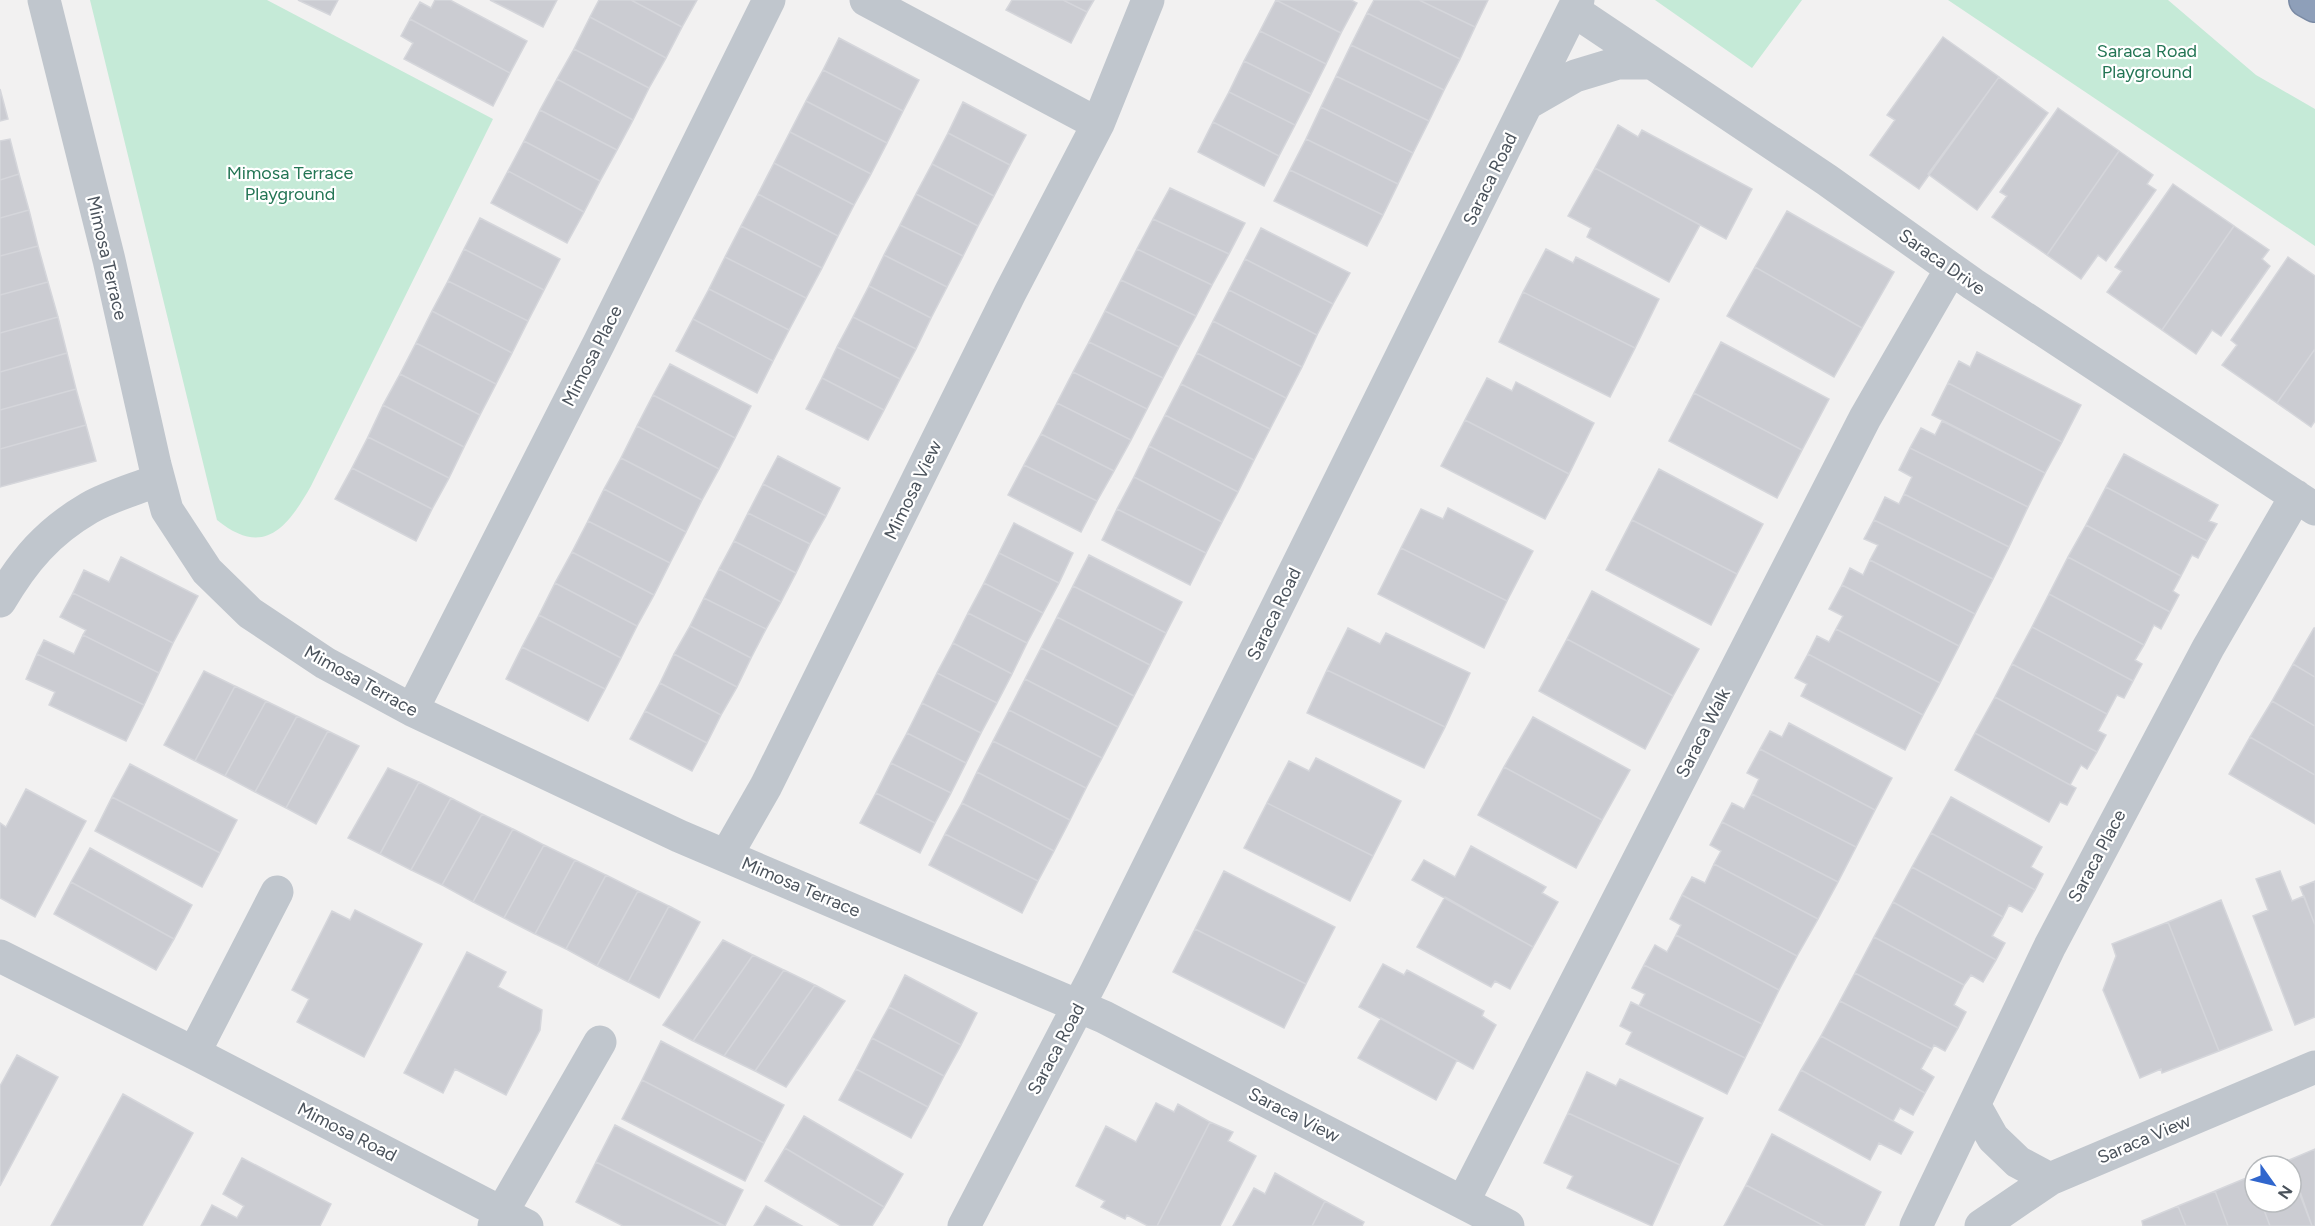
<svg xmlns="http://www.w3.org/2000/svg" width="2315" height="1226" font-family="Figtree,sans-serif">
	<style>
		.green { fill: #c5ead7 }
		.building { fill: #cbccd2; stroke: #d5d6db; stroke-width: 1.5 }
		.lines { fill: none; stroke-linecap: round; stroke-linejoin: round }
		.highway-casing { stroke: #7a8aa4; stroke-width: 36 }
		.minor { stroke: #c0c6cd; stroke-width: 33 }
		.highway { stroke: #8e9fb9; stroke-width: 33 }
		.labels { text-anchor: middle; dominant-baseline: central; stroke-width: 4.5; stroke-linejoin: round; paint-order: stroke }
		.park-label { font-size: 18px; fill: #237554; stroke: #fff }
		.street-label { font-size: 18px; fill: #4a525b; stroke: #fff }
	</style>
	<rect width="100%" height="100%" fill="#f2f1f1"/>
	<path class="green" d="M90 0H267L493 119 311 486C287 528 264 558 217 520Z
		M1655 0H1802L1752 68Z
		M1948 0H2168L2256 75 2315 109V246Z"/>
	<path class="building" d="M298 0H338L330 15Z
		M435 0H450L527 41 510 73 410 19 420 2 431 8Z
		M490 0H557L543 27Z
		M599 0H631L682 27 666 58 590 17Z
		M631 0H697L682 27Z
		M1012 0H1063L1087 12 1071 43 1006 10Z
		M1063 0H1094L1087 12Z
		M1276 0 1341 33 1326 64 1260 31Z
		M1276 0H1351L1357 3 1341 33Z
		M1374 0H1419L1475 27 1460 59 1367 13Z
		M1419 0H1488L1475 27Z
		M1367 13 1460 59 1444 90 1351 45Z
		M590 17 666 58 649 88 574 49Z
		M410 19 510 73 493 106 404 59 413 43 401 36Z
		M1260 31 1326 64 1311 94 1244 61Z
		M1943 37 1999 77 1919 189 1870 155 1895 120 1887 115Z
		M839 38 919 80 903 111 823 70Z
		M1351 45 1444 90 1429 121 1336 76Z
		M574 49 649 88 633 120 557 79Z
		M1244 61 1311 94 1295 125 1229 92Z
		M823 70 903 111 887 143 806 101Z
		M1336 76 1429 121 1413 153 1321 107Z
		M1999 77 2048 113 1977 210 1928 174Z
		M557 79 633 120 617 150 540 110Z
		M0 89 8 119 0 121Z
		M1229 92 1295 125 1279 156 1213 122Z
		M806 101 887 143 871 174 790 132Z
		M963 102 1026 135 1010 165 948 133Z
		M1321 107 1413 153 1398 184 1306 139Z
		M2058 108 2119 151 2047 255 1992 217 2007 196 2000 192Z
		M540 110 617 150 600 181 524 141Z
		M1213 122 1279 156 1264 186 1198 152Z
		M1618 125 1638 137 1642 130 1752 189 1726 239 1595 168Z
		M790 132 871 174 854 205 774 163Z
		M948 133 1010 165 994 196 932 164Z
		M10 139 19 174 0 180V141Z
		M1306 139 1398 184 1383 215 1290 170Z
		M524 141 600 181 584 212 508 171Z
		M2119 151 2153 175 2147 184 2156 190 2106 261 2098 255 2081 279 2047 255Z
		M774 163 854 205 838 236 758 194Z
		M932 164 994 196 978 226 916 194Z
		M1595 168 1700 225 1669 282 1587 237 1591 228 1568 216Z
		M1290 170 1383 215 1367 246 1274 201Z
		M508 171 584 212 567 243 491 203Z
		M19 174 29 210 0 218V180Z
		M2173 184 2234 226 2162 330 2107 292 2122 271 2115 267Z
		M1170 188 1245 223 1229 254 1153 219Z
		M758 194 838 236 822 268 741 226Z
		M916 194 978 226 963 256 900 225Z
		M29 210 38 246 0 256V218Z
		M1787 211 1894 272 1862 328 1755 267Z
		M480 218 560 259 544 290 464 249Z
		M1153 219 1229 254 1212 285 1137 249Z
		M900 225 963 256 947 287 884 255Z
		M741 226 822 268 806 298 725 257Z
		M2234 226 2269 250 2262 259 2270 266 2221 336 2212 330 2196 354 2162 330Z
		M1261 228 1350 273 1333 304 1245 259Z
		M38 246 48 282 0 295V256Z
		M464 249 544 290 528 321 448 281Z
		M1137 249 1212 285 1196 316 1121 280Z
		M1546 249 1573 263 1576 257 1659 299 1635 348 1523 292Z
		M884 255 947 287 931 318 869 286Z
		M725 257 806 298 789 330 709 289Z
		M2288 257 2315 276V349L2277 403 2222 365 2237 345 2231 340Z
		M1245 259 1333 304 1317 335 1229 290Z
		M1755 267 1862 328 1834 377 1727 316Z
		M1121 280 1196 316 1179 347 1105 311Z
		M448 281 528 321 512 353 432 311Z
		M48 282 58 317 0 333V295Z
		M869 286 931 318 916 349 853 317Z
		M709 289 789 330 773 361 693 319Z
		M1229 290 1317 335 1302 367 1213 321Z
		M1523 292 1635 348 1610 397 1499 342Z
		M432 311 512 353 496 384 416 343Z
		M1105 311 1179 347 1163 378 1089 342Z
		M58 317 67 353 0 372V333Z
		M853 317 916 349 900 379 837 347Z
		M693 319 773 361 757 393 676 351Z
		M1213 321 1302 367 1286 398 1197 353Z
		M1089 342 1163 378 1147 409 1073 372Z
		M1721 342 1829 399 1802 450 1694 393Z
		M416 343 496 384 480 415 400 374Z
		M837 347 900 379 884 410 822 378Z
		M2315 349V421L2311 427 2277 403Z
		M1977 352 2081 405 2062 442 1948 383 1959 361 1970 367Z
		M67 353 76 389 0 410V372Z
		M1197 353 1286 398 1270 429 1181 384Z
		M670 364 751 406 735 438 653 395Z
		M1073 372 1147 409 1131 440 1057 403Z
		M400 374 480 415 464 447 383 405Z
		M822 378 884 410 868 440 806 409Z
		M1487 378 1512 391 1516 382 1594 423 1569 474 1465 420Z
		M1948 383 2062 442 2045 473 1932 415Z
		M1181 384 1270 429 1254 460 1165 415Z
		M76 389 86 425 0 449V410Z
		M1694 393 1802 450 1777 498 1669 441Z
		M653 395 735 438 719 469 637 426Z
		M1057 403 1131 440 1114 471 1041 434Z
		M383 405 464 447 449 478 368 437Z
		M1165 415 1254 460 1238 492 1149 446Z
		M1465 420 1569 474 1545 519 1441 466Z
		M1942 421 2045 473 2028 507 1910 448 1921 428 1935 435Z
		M86 425 96 461 0 487V449Z
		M637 426 719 469 702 500 621 458Z
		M1041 434 1114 471 1097 501 1024 465Z
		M368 437 449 478 432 509 352 468Z
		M1149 446 1238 492 1222 522 1134 477Z
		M1910 448 2028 507 2009 547 1904 494 1912 477 1899 470Z
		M2124 454 2218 505 2209 521 2217 524 2207 541 2106 487Z
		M778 456 840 488 826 516 763 484Z
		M621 458 702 500 686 532 604 489Z
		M1024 465 1097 501 1081 532 1008 495Z
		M352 468 432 509 416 541 335 499Z
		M1659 469 1763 524 1737 574 1632 520Z
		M1134 477 1222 522 1206 553 1117 509Z
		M763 484 826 516 810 544 748 513Z
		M2106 487 2207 541 2198 558 2192 555 2181 576 2086 525Z
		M604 489 686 532 670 563 588 521Z
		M1904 494 2009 547 1993 579 1874 520 1885 497 1899 504Z
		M1448 508 1533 551 1507 601 1401 548 1421 509 1443 519Z
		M1117 509 1206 553 1190 585 1102 540Z
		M748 513 810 544 796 573 734 541Z
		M1632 520 1737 574 1711 625 1606 570Z
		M1874 520 1993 579 1975 614 1870 560 1878 545 1864 539Z
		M588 521 670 563 654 595 572 552Z
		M1014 523 1073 553 1059 583 999 553Z
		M2086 525 2181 576 2173 591 2179 595 2170 612 2068 557Z
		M734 541 796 573 781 602 719 569Z
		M1401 548 1507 601 1484 648 1378 594Z
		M572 552 654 595 637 626 555 583Z
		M999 553 1059 583 1043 613 984 583Z
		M1089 555 1182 602 1166 633 1073 586Z
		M121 557 198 596 173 643 73 593 84 570 109 582Z
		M2068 557 2170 612 2161 629 2154 625 2144 645 2049 594Z
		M1870 560 1975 614 1959 646 1842 585 1850 568 1863 575Z
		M719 569 781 602 766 629 704 598Z
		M555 583 637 626 621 658 539 615Z
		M984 583 1043 613 1027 643 968 613Z
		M1842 585 1959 646 1940 683 1836 629 1843 616 1829 609Z
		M1073 586 1166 633 1150 665 1057 617Z
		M1592 591 1699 649 1673 696 1567 639Z
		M73 593 173 643 159 673 83 635 86 630 60 617Z
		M2049 594 2144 645 2135 660 2142 664 2133 681 2032 627Z
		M704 598 766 629 751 658 690 626Z
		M968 613 1027 643 1012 674 953 643Z
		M539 615 621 658 605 689 522 647Z
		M1057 617 1150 665 1134 696 1041 648Z
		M690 626 751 658 737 687 674 654Z
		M2032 627 2133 681 2124 698 2117 695 2107 714 2012 664Z
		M1348 628 1380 644 1386 633 1470 673 1445 727 1327 670Z
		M2314 628H2315V677L2293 664Z
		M1836 629 1940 683 1923 715 1808 654 1817 636 1829 642Z
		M83 635 159 673 144 705 37 654 44 640 74 654Z
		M1567 639 1673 696 1645 749 1539 691Z
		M953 643 1012 674 997 703 937 673Z
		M522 647 605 689 588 721 506 679Z
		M1041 648 1134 696 1118 727 1025 679Z
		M37 654 144 705 126 741 49 705 55 692 26 679Z
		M674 654 737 687 721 715 660 683Z
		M1808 654 1923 715 1905 750 1801 696 1807 684 1795 678Z
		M2012 664 2107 714 2098 731 2106 735 2097 752 1995 697Z
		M2293 664 2315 677V726L2272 701Z
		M1327 670 1445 727 1424 768 1307 713Z
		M204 671 235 686 195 761 164 745Z
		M937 673 997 703 981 733 922 703Z
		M1025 679 1118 727 1102 758 1009 710Z
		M660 683 721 715 707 743 645 711Z
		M235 686 266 701 225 776 195 761Z
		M1995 697 2097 752 2087 769 2081 765 2070 785 1975 733Z
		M266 701 297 716 255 792 225 776Z
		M2272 701 2315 726V775L2250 737Z
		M922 703 981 733 966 763 907 733Z
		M1009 710 1102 758 1086 788 993 741Z
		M645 711 707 743 692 771 630 739Z
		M297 716 328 731 286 808 255 792Z
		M1533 717 1630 770 1602 820 1504 767Z
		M1789 723 1892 778 1875 810 1760 749 1770 731 1782 737Z
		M328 731 359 746 316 824 286 808Z
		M907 733 966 763 951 793 891 763Z
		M1975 733 2076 788 2067 805 2060 802 2049 822 1955 770Z
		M2250 737 2315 775V824L2229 774Z
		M993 741 1086 788 1070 820 977 772Z
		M1760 749 1875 810 1856 847 1752 794 1759 779 1747 773Z
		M1316 758 1401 801 1373 856 1267 803 1289 761 1309 771Z
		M891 763 951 793 935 823 876 793Z
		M130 764 237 820 220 853 112 797Z
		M1504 767 1602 820 1576 868 1478 815Z
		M388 768 419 782 380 854 348 838Z
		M977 772 1070 820 1054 851 962 803Z
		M419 782 451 798 411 870 380 854Z
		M26 789 86 821 35 917 0 898V823L6 827Z
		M876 793 935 823 920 853 860 823Z
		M1752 794 1856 847 1838 882 1722 822 1732 803 1744 809Z
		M112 797 220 853 202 887 95 831Z
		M1951 797 2042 847 2031 867 2043 874 2035 890 1931 833Z
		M451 798 482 814 442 885 411 870Z
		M962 803 1054 851 1038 881 945 834Z
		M1267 803 1373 856 1350 901 1244 848Z
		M482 814 513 829 473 902 442 885Z
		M1722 822 1838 882 1818 919 1714 864 1721 851 1710 845Z
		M513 829 544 845 504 918 473 902Z
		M1931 833 2035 890 2022 912 2009 905 2003 917 1912 867Z
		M945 834 1038 881 1022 913 929 865Z
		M544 845 575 860 535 934 504 918Z
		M1471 846 1546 887 1542 893 1558 902 1533 947 1412 880 1424 860 1455 877Z
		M90 848 192 905 174 939 71 882Z
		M575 860 606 875 566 949 535 934Z
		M1714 864 1818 919 1797 956 1682 895 1692 877 1705 883Z
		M1912 867 2003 917 1992 936 2005 943 1996 960 1893 902Z
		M1224 871 1335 927 1306 984 1195 929Z
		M2280 871 2292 901 2304 896 2315 925V1017L2295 1025 2253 916 2268 910 2256 879Z
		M606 875 638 891 597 966 566 949Z
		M2315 881V925L2300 887Z
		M71 882 174 939 156 970 54 914Z
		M638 891 669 906 628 982 597 966Z
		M1682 895 1797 956 1779 990 1676 935 1681 925 1670 919Z
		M1445 897 1533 947 1510 989 1495 981 1491 987 1417 947Z
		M2221 900 2272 1030 2219 1051 2168 922Z
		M1893 902 1996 960 1983 982 1971 975 1964 985 1874 937Z
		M669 906 700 922 659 998 628 982Z
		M355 910 422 944 364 1057 297 1022 309 999 292 990 332 911 350 920Z
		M2168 922 2219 1051 2162 1073 2161 1069 2140 1078 2103 990 2116 956 2112 944Z
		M1195 929 1306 984 1284 1028 1173 972Z
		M1676 935 1779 990 1762 1024 1644 965 1655 945 1667 952Z
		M1874 937 1964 985 1954 1005 1966 1012 1958 1028 1855 973Z
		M723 940 753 955 693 1041 663 1025Z
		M467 952 506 972 498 987 542 1010 540 1030 506 1095 455 1069 443 1093 404 1073Z
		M753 955 784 970 724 1056 693 1041Z
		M1383 964 1404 975 1407 970 1484 1011 1482 1016 1496 1025 1473 1069 1359 1007Z
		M1644 965 1762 1024 1745 1058 1639 1006 1645 994 1632 988Z
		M784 970 815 985 755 1071 724 1056Z
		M1855 973 1958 1028 1945 1051 1934 1045 1932 1049 1840 1001Z
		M905 975 977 1013 961 1045 889 1007Z
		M815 985 845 1001 786 1087 755 1071Z
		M1840 1001 1932 1049 1921 1069 1934 1077 1925 1093 1821 1036Z
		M1631 1002 1745 1058 1727 1094 1626 1044 1632 1032 1620 1026Z
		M889 1007 961 1045 944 1076 872 1038Z
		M1381 1018 1457 1060 1436 1100 1358 1058Z
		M1821 1036 1925 1093 1913 1115 1900 1108 1893 1121 1801 1070Z
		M872 1038 944 1076 928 1107 856 1069Z
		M661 1041 784 1105 764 1143 642 1080Z
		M17 1055 58 1077 0 1186V1086Z
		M856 1069 928 1107 911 1138 839 1100Z
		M1801 1070 1913 1132 1901 1154 1879 1143 1870 1160 1779 1110Z
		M1587 1072 1616 1086 1620 1079 1703 1118 1680 1165 1568 1113Z
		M642 1080 764 1143 745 1181 622 1119Z
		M123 1094 193 1133 142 1226H51Z
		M1156 1103 1174 1112 1178 1104 1210 1122 1157 1226H1148L1127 1215 1125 1219 1101 1207 1105 1201 1076 1186 1106 1126 1136 1142Z
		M1568 1113 1680 1165 1652 1226 1567 1188 1573 1176 1544 1163Z
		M804 1116 903 1174 884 1207 785 1148Z
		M1210 1122 1233 1132 1228 1141 1256 1156 1220 1226H1157Z
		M615 1125 743 1190 725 1226 596 1162Z
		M1772 1134 1881 1192 1864 1226H1824L1746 1185Z
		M785 1148 884 1207 872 1226H841L765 1181Z
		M2315 1149V1226H2312L2291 1166 2287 1161Z
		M242 1158 331 1204 320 1226H201L212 1205 237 1218 244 1206 223 1194Z
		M596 1162 723 1226H623L576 1202Z
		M2291 1171 2312 1226H2270L2261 1202H2291Z
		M1275 1173 1325 1201 1312 1226H1233L1254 1188 1265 1194Z
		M2251 1176 2255 1186V1202H2261L2270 1226H2228L2215 1191Z
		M1746 1185 1824 1226H1724Z
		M2215 1191 2228 1226H2186L2178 1206Z
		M1325 1201 1364 1222 1362 1226H1312Z
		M766 1206 802 1226H754Z
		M2178 1206 2186 1226H2143L2142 1221Z"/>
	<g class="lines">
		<defs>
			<path id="highway" d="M2306 0 2315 5"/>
		</defs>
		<use href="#highway" class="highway-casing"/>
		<path class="minor" d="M44 0 109 260 155 465 167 510 207 571 250 613 325 663 412 710 679 836 1104 1017 1508 1226
			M866 0 1098 124
			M1573 10 1827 180 1973 284 2315 509
			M1528 103 1575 76 1618 63H1650
			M0 601C24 560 48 532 89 508 110 496 136 489 158 480
			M412 710 599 343 769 0
			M726 856 766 786 1010 293 1098 124 1148 0
			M0 956 194 1053 527 1226
			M194 1053 277 892
			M1975 1106 1993 1138 2018 1162 2050 1179
			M1463 1202 1865 418 1951 269
			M494 1226 600 1042
			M964 1226 1093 978 1578 0
			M1916 1226 2050 946 2208 648 2296 496
			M1981 1226 2050 1179 2315 1067"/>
		<use href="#highway" class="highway"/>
	</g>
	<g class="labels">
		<g class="park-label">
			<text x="2147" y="51">Saraca Road<tspan x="2147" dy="21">Playground</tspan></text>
			<text x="290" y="173">Mimosa Terrace<tspan x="290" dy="21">Playground</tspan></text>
		</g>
		<g class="street-label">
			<text transform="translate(1490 179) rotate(-64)">Saraca Road</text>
			<text transform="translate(107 258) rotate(77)">Mimosa Terrace</text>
			<text transform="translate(1942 262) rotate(35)">Saraca Drive</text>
			<text transform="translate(592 356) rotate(-63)">Mimosa Place</text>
			<text transform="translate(913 490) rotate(-64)">Mimosa View</text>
			<text transform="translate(1274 614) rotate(-64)">Saraca Road</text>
			<text transform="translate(361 681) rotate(29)">Mimosa Terrace</text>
			<text transform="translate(1703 733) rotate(-63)">Saraca Walk</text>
			<text transform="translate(2097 856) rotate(-62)">Saraca Place</text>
			<text transform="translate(801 887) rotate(23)">Mimosa Terrace</text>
			<text transform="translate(1056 1049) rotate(-62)">Saraca Road</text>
			<text transform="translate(1294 1115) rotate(27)">Saraca View</text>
			<text transform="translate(347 1132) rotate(27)">Mimosa Road</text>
			<text transform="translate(2144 1139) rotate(-23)">Saraca View</text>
		</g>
	</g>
	<g transform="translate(2273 1184) rotate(124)"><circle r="28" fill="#ffffff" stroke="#b7babd" stroke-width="1.5"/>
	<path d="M0-4.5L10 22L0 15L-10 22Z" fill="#3066cd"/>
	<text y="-9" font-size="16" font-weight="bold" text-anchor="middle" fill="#4a525b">N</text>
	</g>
</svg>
